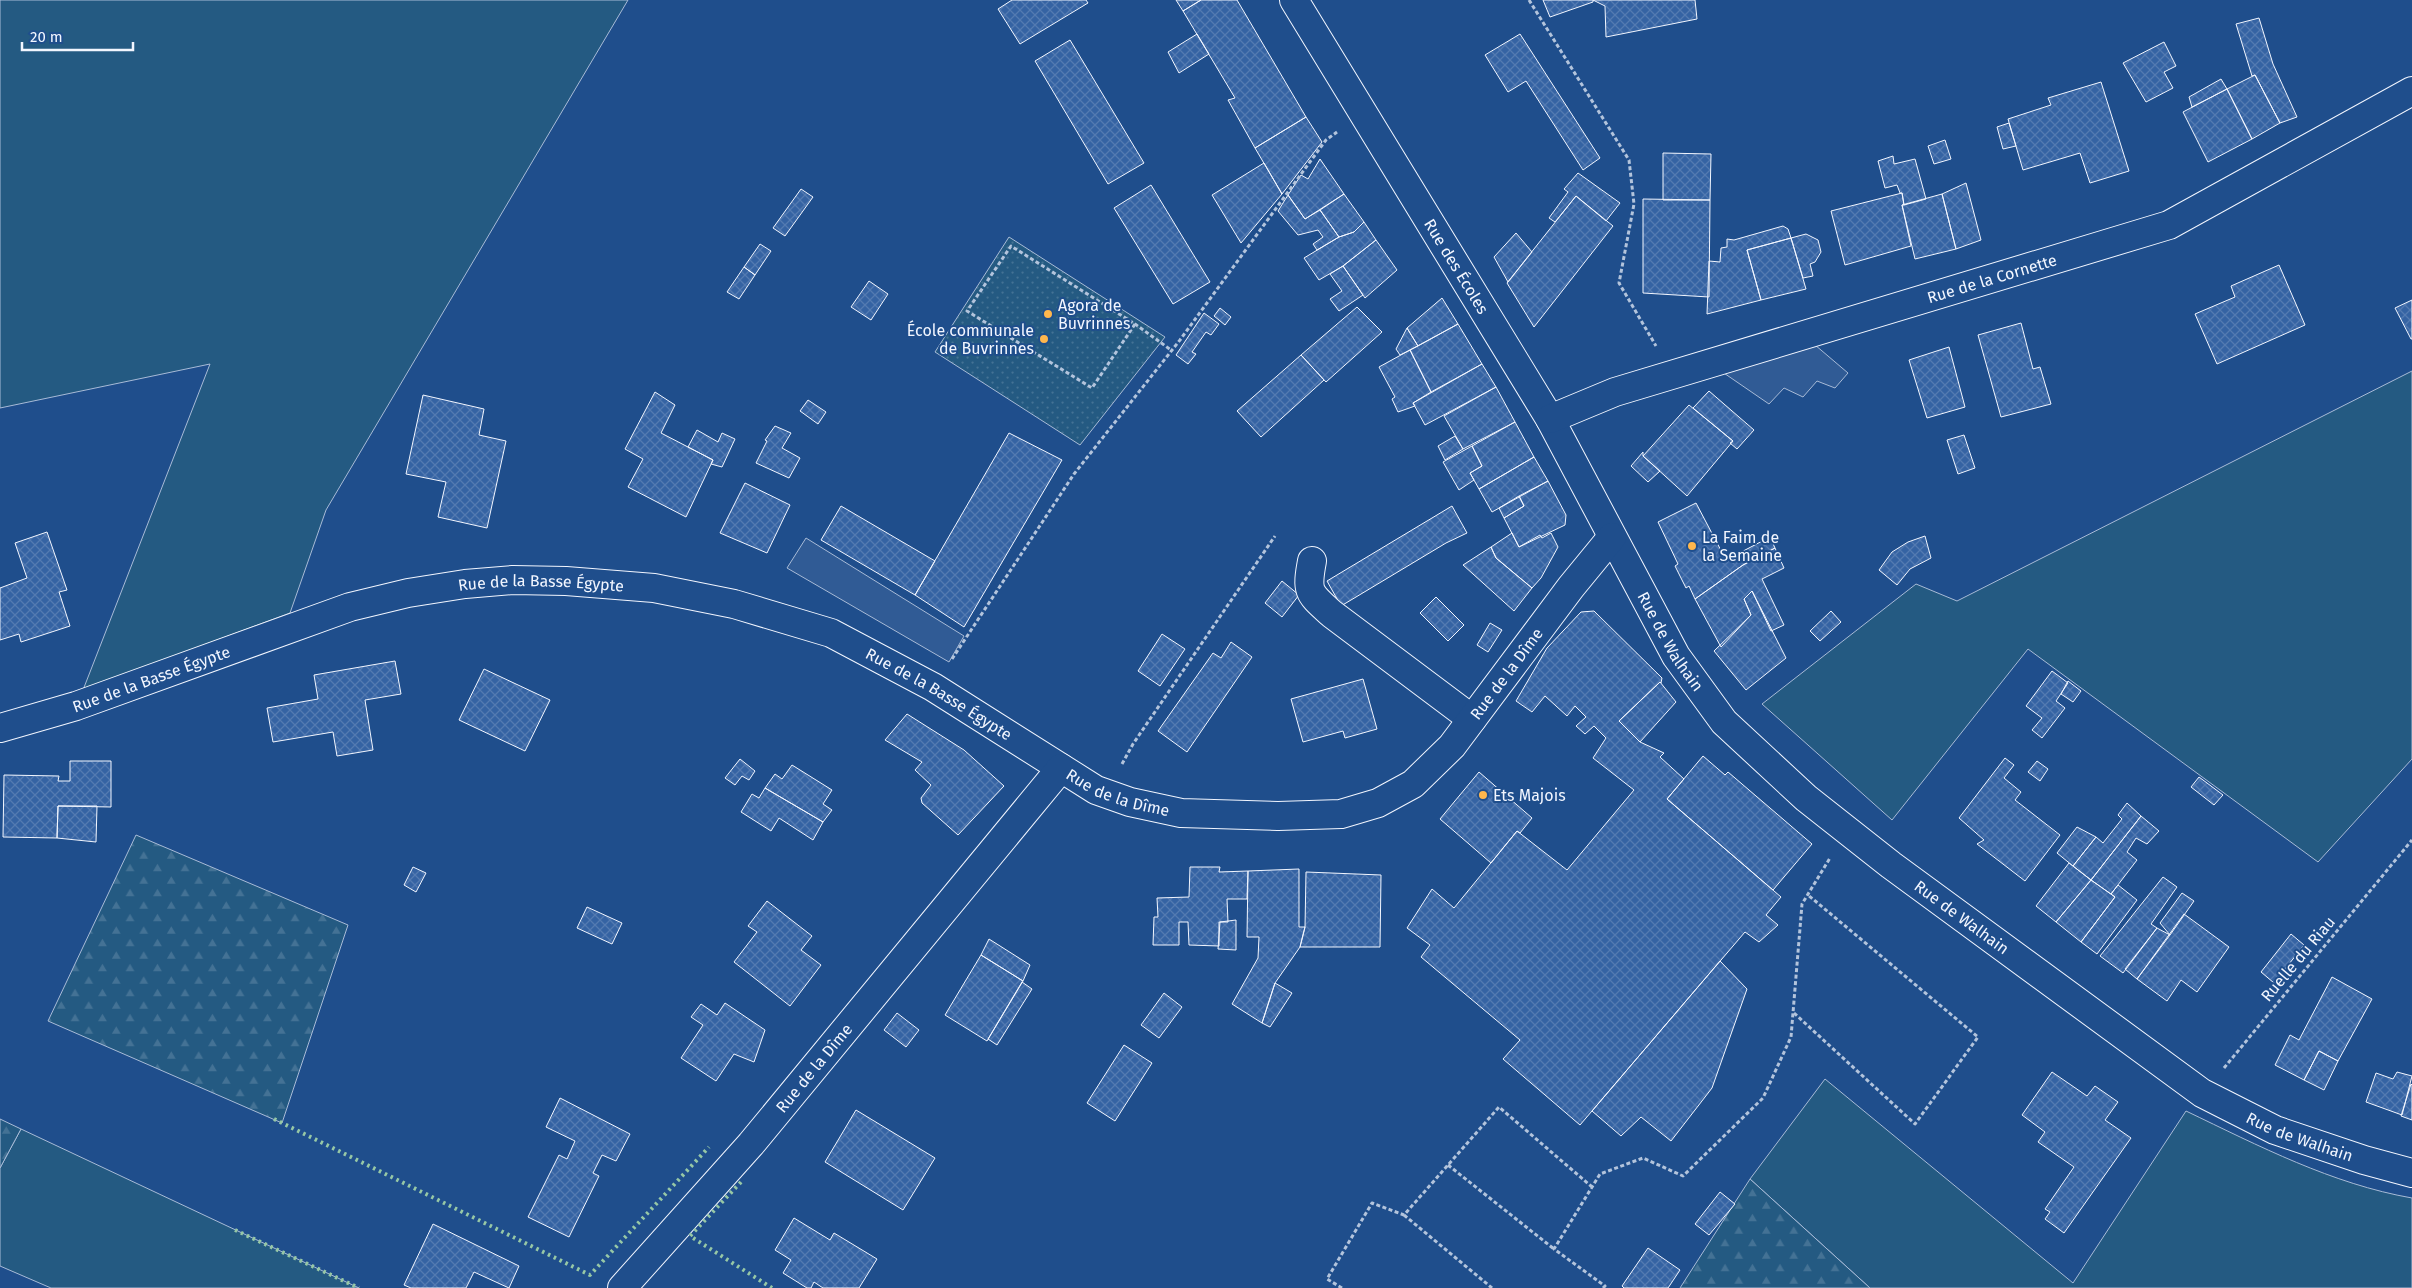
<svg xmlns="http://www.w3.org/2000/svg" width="2412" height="1288" font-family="'Fira Sans',sans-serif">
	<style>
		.green { fill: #245a82; stroke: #a8bbd7 }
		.forest { fill: url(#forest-firs); stroke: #a8bbd7 }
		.park { fill: url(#park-dots); stroke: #a8bbd7 }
		.parking { fill: #305b95; stroke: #a8bbd7 }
		.building { fill: url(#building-cross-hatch); stroke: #f2f6ff }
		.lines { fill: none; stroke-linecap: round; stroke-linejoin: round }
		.minor-casing { stroke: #f2f6ff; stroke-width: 30 }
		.path { stroke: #b3c4dc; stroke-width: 3; stroke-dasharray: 4 2.5; stroke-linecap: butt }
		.minor { stroke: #1f4e8c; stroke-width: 28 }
		.hedge { stroke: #97c8a6; stroke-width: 4; stroke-dasharray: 2.5 4; stroke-linecap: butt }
		.poi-dot { fill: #ffb74d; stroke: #1f4e8c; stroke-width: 2 }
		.labels { text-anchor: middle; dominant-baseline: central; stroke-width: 4; stroke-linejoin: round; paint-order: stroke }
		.street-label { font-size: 16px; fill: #f2f6ff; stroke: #1f4e8c }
		.poi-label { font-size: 16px; fill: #f2f6ff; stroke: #1f4e8c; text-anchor: start }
	</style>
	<defs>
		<pattern id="forest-firs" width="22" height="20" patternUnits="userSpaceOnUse" patternTransform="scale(1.25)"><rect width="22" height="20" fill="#245a82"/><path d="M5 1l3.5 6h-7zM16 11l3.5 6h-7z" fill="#447295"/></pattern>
		<pattern id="park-dots" width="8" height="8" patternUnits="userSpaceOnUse" patternTransform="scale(1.25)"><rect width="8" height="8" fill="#245a82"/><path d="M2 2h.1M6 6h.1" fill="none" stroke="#447295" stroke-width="1.8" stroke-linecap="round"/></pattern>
		<pattern id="building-cross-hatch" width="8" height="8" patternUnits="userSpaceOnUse" patternTransform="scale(1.25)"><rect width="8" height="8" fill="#3563a3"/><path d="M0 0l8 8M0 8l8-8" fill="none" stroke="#537ab1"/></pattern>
	</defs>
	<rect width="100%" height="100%" fill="#1f4e8c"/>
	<path class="green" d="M0 0H628L326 510 290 613 83 690 210 364 0 408Z
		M2412 371V759L2318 862 2028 649 1892 820 1762 704 1916 584 1957 601Z
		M1825 1079 2073 1283 2186 1111C2259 1146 2332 1184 2412 1198V1288H1870L1750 1179Z
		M21 1129 359 1288H51L0 1266V1168Z"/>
	<path class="forest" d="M136 835 348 925 282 1123 48 1021Z
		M0 1119 21 1129 0 1168Z
		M1750 1179 1870 1288H1680Z"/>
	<path class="park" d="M1009 237 1165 337 1080 445 935 352Z"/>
	<path class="parking" d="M1808 339 1848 373 1835 388 1817 381 1803 397 1784 388 1769 404 1718 369Z
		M806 538 964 636 949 662 787 568Z"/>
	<path class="building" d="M1012 0H1086L1088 3 1020 44 998 9Z
		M1176 0H1201L1183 11Z
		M1201 0H1237L1306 117 1255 148 1228 100 1235 98 1183 11Z
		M1543 0H1593V2L1550 17Z
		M1593 0H1695L1697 19 1606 37 1605 6Z
		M2259 18 2273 64 2297 117 2280 123 2255 75 2252 76 2236 24Z
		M1197 34 1209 54 1179 73 1168 52Z
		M1520 34 1600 158 1583 170 1526 81 1508 92 1485 55Z
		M1070 40 1144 163 1108 184 1035 61Z
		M2164 42 2176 66 2164 72 2173 88 2146 102 2123 63Z
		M2255 75 2280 123 2252 139 2227 89Z
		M2221 79 2227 89 2192 107 2189 97Z
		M2101 82 2129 171 2090 183 2080 153 2023 170 2008 119 2051 105 2048 98Z
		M2227 89 2252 139 2208 162 2183 112Z
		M1306 117 1322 142 1282 194 1255 148Z
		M2009 123 2016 146 2003 149 1997 127Z
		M1945 140 1951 159 1934 164 1928 146Z
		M1663 153 1711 154 1710 200H1663Z
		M1893 156 1894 164 1915 159 1926 199 1904 205 1902 193H1900L1897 185 1885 188 1878 161Z
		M1320 159 1344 194 1305 219 1288 195 1301 175 1308 179Z
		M1264 163 1282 194 1241 243 1212 195Z
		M1578 173 1620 203 1606 221 1576 196 1555 222 1549 218 1568 192 1564 189Z
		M1966 183 1981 240 1956 249 1942 194Z
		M1151 185 1210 282 1173 304 1114 208Z
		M801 189 813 197 785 236 773 228Z
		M1902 193 1904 205H1902L1911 246 1845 265 1831 211Z
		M1344 194 1364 222 1354 232 1339 237 1320 210Z
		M1942 194 1956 249 1915 259 1902 205Z
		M1288 195 1305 219 1320 210 1339 237 1317 250 1313 244 1323 237 1318 230 1298 235 1278 211Z
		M1576 196 1613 226 1534 327 1507 283Z
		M1643 199 1710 200 1709 297 1643 293Z
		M1364 222 1376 240 1343 266 1319 280 1304 258 1339 237 1354 232Z
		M1783 226 1788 229 1791 238 1747 250 1761 300 1707 314 1709 261 1720 262 1721 248 1727 247V239L1734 240Z
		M1516 233 1532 252 1508 282 1494 257Z
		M1806 234 1818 240 1821 252 1815 262 1810 264 1813 276 1803 278 1791 238Z
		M1791 238 1806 289 1761 300 1747 250Z
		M1376 240 1397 270 1365 298 1343 266Z
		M760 244 771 251 755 275 744 267Z
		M2279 265 2305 325 2217 364 2195 314 2235 297 2231 286Z
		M1343 266 1363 295 1339 311 1330 299 1342 291 1330 274Z
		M744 267 755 275 739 299 727 292Z
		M869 281 888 294 871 320 851 307Z
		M1442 298 1458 324 1418 346 1407 328Z
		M2412 300V339H2411L2395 308Z
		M1357 307 1382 332 1326 382 1301 355Z
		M1220 308 1231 317 1225 325 1214 316Z
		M1204 313 1219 324 1211 335 1206 332 1192 352 1196 354 1188 364 1176 355Z
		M2021 323 2033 369 2040 367 2051 404 2001 417 1978 335Z
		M1458 324 1482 364 1431 392 1410 350Z
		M1407 328 1418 346 1400 355 1396 349Z
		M1949 347 1965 407 1927 418 1909 360Z
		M1410 350 1431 392 1413 403 1415 406 1398 412 1392 399 1395 397 1379 367Z
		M1301 355 1324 380 1261 437 1237 411Z
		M1482 364 1496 387 1425 425 1413 403Z
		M1496 387 1515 422 1463 449 1444 416Z
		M1709 391 1754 430 1737 449 1730 443 1733 441 1693 408Z
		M655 392 675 405 661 433 713 460 686 517 628 487 643 459 625 449Z
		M423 395 484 409 479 435 506 441 487 528 438 517 446 482 406 474Z
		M808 400 826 412 818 424 800 411Z
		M1689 405 1733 441 1687 496 1643 456Z
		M1515 422 1534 457 1479 489 1470 473 1482 466 1472 446Z
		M775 426 791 433 782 448 800 458 789 478 756 463 767 441 765 440Z
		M697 430 718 442 722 433 735 439 722 467 711 464 713 460 688 447Z
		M1009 433 1062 460 964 627 915 595Z
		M1964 435 1975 468 1958 474 1947 440Z
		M1455 436 1463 449 1445 460 1438 446Z
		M1472 446 1482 466 1470 473 1474 480 1459 490 1443 462Z
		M1643 452V456L1660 471 1648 482 1631 466Z
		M1534 457 1548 481 1492 512 1479 489Z
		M1548 481 1566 515 1565 525 1519 547 1504 518 1524 506 1519 496Z
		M745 483 790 505 767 553 720 533Z
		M1519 496 1524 506 1504 518 1499 508Z
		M1696 503 1726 560 1770 537 1775 548 1743 565 1695 599 1689 586 1686 588 1675 566 1678 564 1658 522Z
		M841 506 935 561 915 595 821 540Z
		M1452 506 1467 533 1446 543 1341 606 1327 581Z
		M47 532 67 590 59 592 70 626 21 642 19 634 0 640V588L27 578 15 543Z
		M1512 533 1519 547 1540 535 1542 538 1551 533 1558 547 1541 578 1532 588 1496 558 1491 547Z
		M1925 536 1931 558 1910 569 1897 585 1879 570 1892 552 1908 542Z
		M1491 547 1496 558 1532 588 1514 611 1463 565Z
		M1775 548 1784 568 1762 579 1784 625 1771 631 1752 591 1744 599 1751 615 1721 647 1695 599 1743 565Z
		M1282 581 1299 595 1282 617 1265 603Z
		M1752 591 1786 658 1746 690 1714 651 1751 615 1744 599Z
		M1436 597 1464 625 1448 641 1420 613Z
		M1594 611 1662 678 1661 683 1660 682 1619 721 1640 742 1664 753 1660 757 1684 779 1667 799 1781 897 1766 915 1778 925 1759 942 1745 932 1580 1125 1503 1059 1520 1040 1421 957 1430 945 1407 928 1432 889 1454 908 1517 831 1567 870 1634 790 1593 758 1606 738 1594 726 1585 734 1576 726 1586 717 1575 706 1567 716 1545 696 1532 712 1516 701 1547 648 1581 612Z
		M1831 611 1841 622 1820 641 1810 631Z
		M1490 623 1502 630 1488 652 1477 645Z
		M1162 634 1185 649 1160 686 1138 671Z
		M1231 642 1252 657 1187 752 1158 731 1213 653 1221 658Z
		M395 661 401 694 365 700 373 750 337 756 333 732 273 742 267 708 318 699 314 675Z
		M484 669 550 700 525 751 459 720Z
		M2052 671 2068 683 2056 701 2065 708 2042 738 2032 730 2042 718 2026 706Z
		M1363 679 1377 729 1345 738 1343 731 1303 742 1291 699Z
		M2068 681 2081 691 2073 702 2061 694Z
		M1660 682 1676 702 1640 742 1619 721Z
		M907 714 964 750 1004 786 958 835 922 803 921 798 931 785 915 770 922 762 885 740Z
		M1703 756 1725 775 1728 772 1812 844 1773 890 1667 799Z
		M2005 758 2014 765 2004 778 2021 792 2015 800 2060 835 2025 881 1977 844 1984 840 1959 818Z
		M740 759 755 771 749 780 742 776 735 785 725 778Z
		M70 761H111V807L58 806 57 838 3 837 4 775 59 776 58 781H70Z
		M2037 761 2048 769 2040 781 2028 772Z
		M792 765 832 790 823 804 832 810 823 822 765 788 775 774 782 779Z
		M1479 772 1532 818 1520 833 1517 831 1491 863 1440 819Z
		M2199 777 2223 795 2214 805 2191 787Z
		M765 788 823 822 813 840 779 818 771 831 741 812 752 794 759 798Z
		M2127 803 2141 816 2091 880 2073 866 2096 837 2103 843 2122 819 2118 815Z
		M58 806H97L96 842 57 838Z
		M2141 816 2159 831 2147 844 2136 838 2127 852 2137 860 2111 894 2091 880Z
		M2077 827 2096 837 2073 866 2057 853Z
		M2069 863 2091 880 2056 922 2036 906Z
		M413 867 426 873 416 892 404 885Z
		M1190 867H1220L1219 872 1248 871 1247 899H1227L1228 922H1219V946L1189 945 1188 922H1179V945H1153L1154 917H1158L1157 898 1189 897Z
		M1299 869V927H1305L1300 947 1275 983 1262 1023 1232 1004 1258 958 1259 937H1247L1248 871Z
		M1306 872 1381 875 1380 947H1300L1305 927Z
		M2163 877 2177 887 2151 924 2157 928 2123 973 2100 956Z
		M2091 880 2115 897 2081 942 2056 922Z
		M2118 885 2137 900 2097 954 2081 942 2115 897 2111 894Z
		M2182 893 2194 901 2170 935 2160 923Z
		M767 901 812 936 801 950 821 965 790 1006 734 962 757 932 748 926Z
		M587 907 622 923 612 944 577 928Z
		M2184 914 2229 947 2197 992 2181 980 2167 1001 2137 979Z
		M1236 920V950L1218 949 1220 922Z
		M2157 928 2170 935 2137 979 2125 969Z
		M2291 934 2304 945 2274 983 2261 972Z
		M989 939 1030 965 1023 981 981 955Z
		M981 955 1023 981 987 1041 945 1015Z
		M1720 961 1747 989 1712 1088 1671 1141 1641 1117 1621 1136 1592 1111Z
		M2332 977 2372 999 2338 1061 2319 1051 2304 1080 2275 1065 2290 1035 2299 1040Z
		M1022 982 1032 989 997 1045 988 1039Z
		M1275 983 1292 993 1270 1027 1262 1023Z
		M1164 993 1182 1007 1159 1038 1141 1025Z
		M725 1003 765 1030 754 1062 734 1054 716 1081 681 1058 703 1025 691 1017 701 1004 717 1015Z
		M897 1013 919 1030 906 1047 884 1030Z
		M1124 1045 1152 1063 1115 1121 1087 1103Z
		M2319 1051 2338 1061 2324 1090 2304 1080Z
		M2052 1072 2087 1096 2095 1086 2118 1102 2105 1120 2131 1138 2064 1233 2045 1219 2050 1212 2045 1209 2074 1167 2038 1142 2045 1132 2022 1115Z
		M2397 1072 2412 1076 2402 1115 2366 1102 2376 1073 2393 1079Z
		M2411 1084 2412 1085V1120L2401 1116Z
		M560 1098 630 1134 616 1161 602 1155 593 1173 599 1176 569 1237 528 1217 559 1155 567 1159 575 1141 546 1127Z
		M856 1110 935 1158 903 1210 825 1162Z
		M1720 1192 1735 1204 1709 1235 1695 1224Z
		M794 1218 830 1240 834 1233 877 1259 859 1288H823L814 1282 811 1288H807L783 1273 791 1260 775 1250Z
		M433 1224 519 1266 509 1288 474 1272 466 1288H411L404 1285Z
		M1648 1248 1680 1270 1668 1288H1624L1622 1286Z"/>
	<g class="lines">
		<defs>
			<g id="minor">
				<path id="s1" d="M1294 0 1550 419 1676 656 1724 722 1806 798 1891 865 2202 1093 2275 1130 2364 1160 2412 1173"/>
				<path id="s2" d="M1550 419 1615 392 2169 225 2412 91"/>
				<path d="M1312 561C1306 593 1309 593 1332 614L1472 719"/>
				<path id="s3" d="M0 728 76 706 350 607 408 593 465 584 513 580 566 581 654 588 734 604 831 633 933 687 1096 790 1130 802 1181 813 1278 816 1341 814 1378 803 1413 784 1452 746 1571 587 1612 537"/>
				<path id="s4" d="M622 1288 751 1144 1061 768"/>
			</g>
		</defs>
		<use href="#minor" class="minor-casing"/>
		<path class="path" d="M1529 0 1629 160 1634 204 1619 283 1656 346
			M1135 324 1092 388 967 311 1011 246 1135 324 1171 350
			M952 659 1074 474 1180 340 1326 140 1337 132
			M1122 764 1133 744 1275 536
			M1794 1013 1915 1124 1978 1037 1808 895
			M2224 1068 2412 840
			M1448 1165 1554 1249
			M1404 1215 1492 1288
			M1342 1288 1327 1279 1372 1203 1404 1215 1499 1107 1592 1187
			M1603 1288 1605 1286 1554 1249 1600 1174 1643 1158 1683 1176 1763 1098 1791 1037 1802 904 1830 858"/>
		<use href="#minor" class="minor"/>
		<path class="hedge" d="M274 1119 590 1275 709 1147
			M741 1182 690 1236 772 1288
			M235 1230 359 1288"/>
	</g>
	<g class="poi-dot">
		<circle cx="1048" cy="314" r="5"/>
		<circle cx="1044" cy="339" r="5"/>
		<circle cx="1692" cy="546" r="5"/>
		<circle cx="1483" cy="795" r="5"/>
	</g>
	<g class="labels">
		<g class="street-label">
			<text stroke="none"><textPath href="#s1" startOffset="312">Rue des Écoles</textPath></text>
			<text stroke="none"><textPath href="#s2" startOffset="464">Rue de la Cornette</textPath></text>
			<text stroke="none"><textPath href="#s3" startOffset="564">Rue de la Basse Égypte</textPath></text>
			<text stroke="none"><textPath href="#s1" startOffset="744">Rue de Walhain</textPath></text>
			<text stroke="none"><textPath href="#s3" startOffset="1640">Rue de la Dîme</textPath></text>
			<text stroke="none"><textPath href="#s3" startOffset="159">Rue de la Basse Égypte</textPath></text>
			<text stroke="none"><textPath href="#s3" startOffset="984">Rue de la Basse Égypte</textPath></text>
			<text stroke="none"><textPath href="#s3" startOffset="1190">Rue de la Dîme</textPath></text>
			<text stroke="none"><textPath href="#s1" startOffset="1149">Rue de Walhain</textPath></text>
			<text transform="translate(2298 959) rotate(-50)">Ruelle du Riau</text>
			<text stroke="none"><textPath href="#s4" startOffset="292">Rue de la Dîme</textPath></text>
			<text stroke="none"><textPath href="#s1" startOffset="1554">Rue de Walhain</textPath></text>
		</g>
		<g class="poi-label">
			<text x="1058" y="305">Agora de<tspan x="1058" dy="18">Buvrinnes</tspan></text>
			<text x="1034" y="330" text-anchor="end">École communale<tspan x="1034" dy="18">de Buvrinnes</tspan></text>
			<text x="1702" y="537">La Faim de<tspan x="1702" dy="18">la Semaine</tspan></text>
			<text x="1493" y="795">Ets Majois</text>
		</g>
	</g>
	<path d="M22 42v8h111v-8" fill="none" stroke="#f2f6ff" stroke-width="2.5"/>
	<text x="30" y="42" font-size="15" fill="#f2f6ff" stroke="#1f4e8c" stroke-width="4" paint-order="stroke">20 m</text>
</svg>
